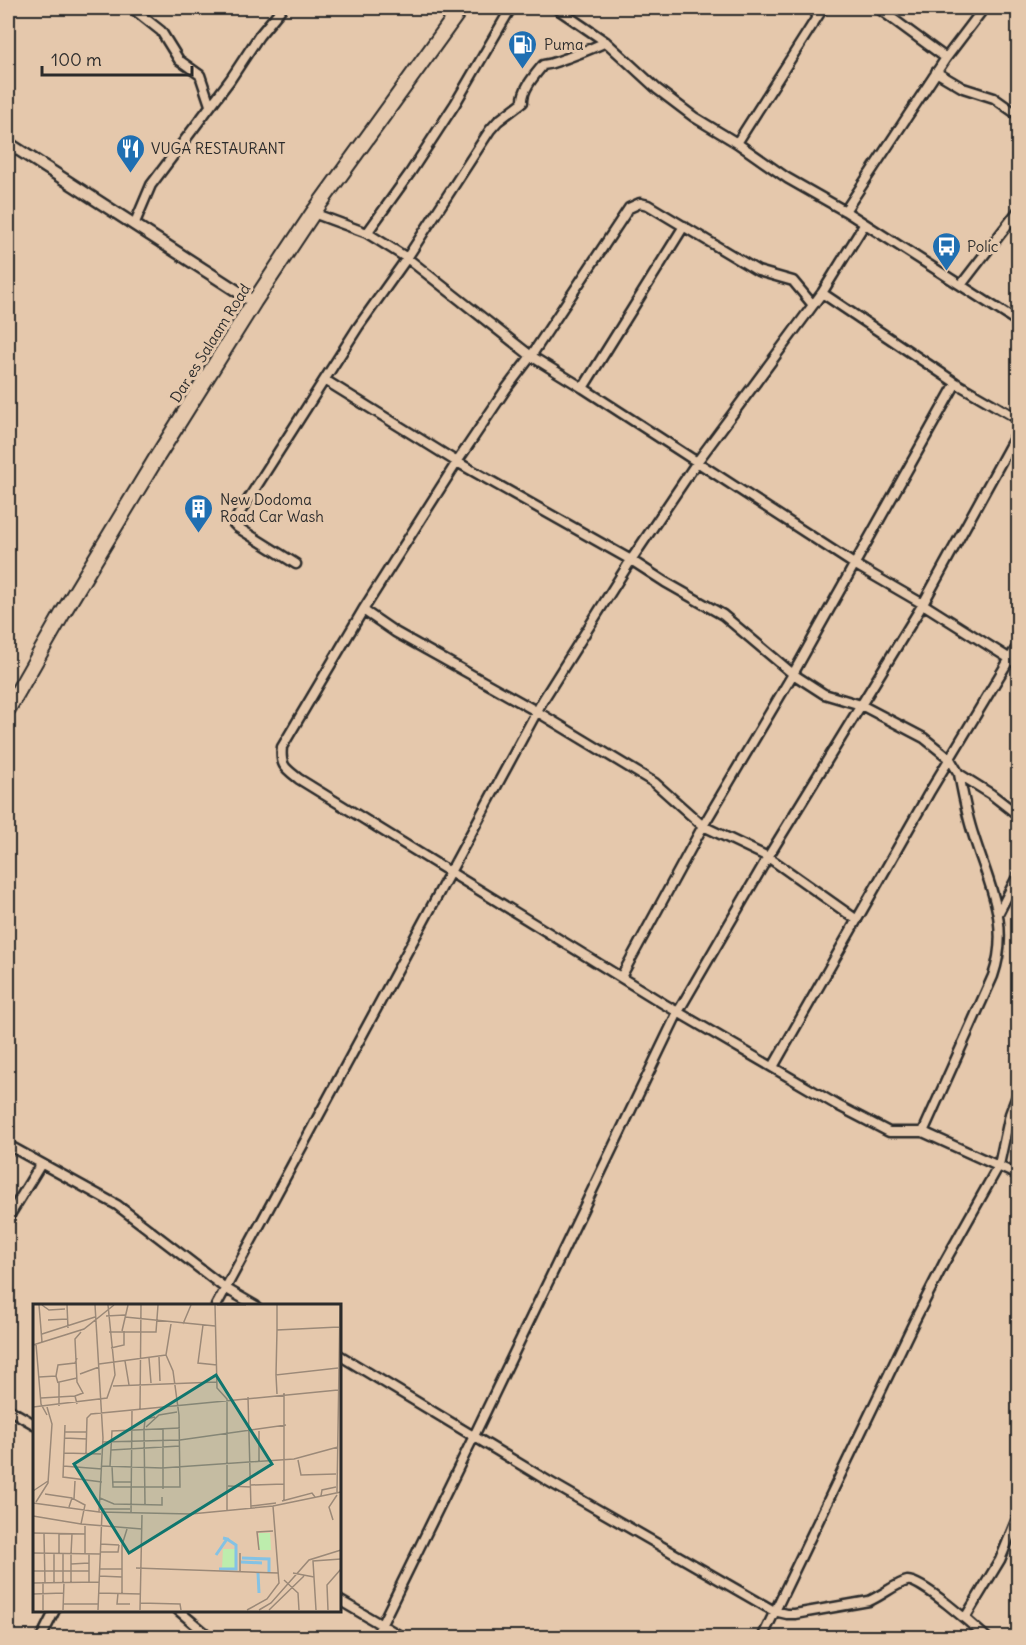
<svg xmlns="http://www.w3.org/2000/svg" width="1026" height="1645" font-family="Delius,sans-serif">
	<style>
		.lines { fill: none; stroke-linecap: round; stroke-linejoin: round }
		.minor-casing { stroke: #2b2b2b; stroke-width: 13 }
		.tertiary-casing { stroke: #2b2b2b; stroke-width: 15 }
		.trunk-casing { stroke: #2b2b2b; stroke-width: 18 }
		.minor { stroke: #e5c8ac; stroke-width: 8 }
		.tertiary { stroke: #e5c8ac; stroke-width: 10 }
		.trunk { stroke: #e5c8ac; stroke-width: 14 }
		.labels { text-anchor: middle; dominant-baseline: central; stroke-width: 6; stroke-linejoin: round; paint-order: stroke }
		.poi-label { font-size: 15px; fill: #2b2b2b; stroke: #e5c8ac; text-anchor: start }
		.street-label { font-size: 15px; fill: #2b2b2b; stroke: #e5c8ac }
		.inset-river { fill: none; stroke: #84c2e4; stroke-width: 3 }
		.inset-road { fill: none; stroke: #9b8978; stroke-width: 1.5 }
		.view { fill: #0f766e; fill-opacity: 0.15; stroke: #0f766e; stroke-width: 3 }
		.inset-edge { fill: none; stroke: #2b2b2b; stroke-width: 3 }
	</style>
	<rect width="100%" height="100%" fill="#e5c8ac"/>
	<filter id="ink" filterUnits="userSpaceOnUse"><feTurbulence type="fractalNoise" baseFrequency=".0167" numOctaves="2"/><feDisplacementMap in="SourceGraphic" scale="12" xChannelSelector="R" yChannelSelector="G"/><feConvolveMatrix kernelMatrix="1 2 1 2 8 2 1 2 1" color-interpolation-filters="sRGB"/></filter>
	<g filter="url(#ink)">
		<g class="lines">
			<defs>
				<path id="minor" d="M132 8 161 31 179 60 200 75 210 105
					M556 8 606 42 657 89 694 117 737 143 787 178 845 211 1018 322
					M878 8 946 58
					M936 72 963 88 994 98 1018 115
					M737 143 823 8
					M845 211 946 58 984 8
					M313 213 367 233 407 258 531 356 583 388 854 564 923 604 1018 664
					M134 225 151 185 230 80 259 36 282 8
					M367 233 410 173 455 104 511 8
					M961 285 1018 211
					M822 293 956 383 1018 419
					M813 305 793 281 758 271 648 205 640 203 629 208 531 356 506 389 457 462 363 610 282 747C280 766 285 768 299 779L664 1004 837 1105 889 1132H923L1018 1175
					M325 380 457 462 631 560 665 582 723 615 793 674 824 694 861 705 924 738 950 759 959 774 991 794 1018 815
					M583 388 684 226
					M296 564 237 527 234 524 235 520 358 327 407 258 490 130 498 121 523 102C522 89 535 75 543 65 554 64 557 61 567 58 580 53 593 48 606 42
					M363 610 395 632 536 711 655 783 703 826 768 857 857 920
					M998 914 1018 875
					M621 977 703 826 793 674 956 383
					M773 1067 929 793 1018 645
					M923 1132 993 976C1011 924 989 885 974 837 967 817 963 795 959 774
					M8 1145 117 1205 225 1288 256 1306
					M8 1218 41 1164
					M216 1306 543 700 631 560 697 462 822 293 864 225
					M339 1355 548 1481 774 1611 787 1614H795L869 1601C881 1596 897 1583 907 1581 920 1578 975 1627 987 1638
					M8 1409 34 1424
					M339 1600 404 1638
					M178 1610 211 1638
					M965 1618 1000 1560 1018 1516
					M41 1638 55 1610
					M375 1638 474 1436 678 1012 768 857 923 604 1018 431
					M762 1638 914 1322 944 1263 999 1165 1010 1114 1018 1093"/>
				<path id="tertiary" d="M8 143 254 302"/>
				<path id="trunk" d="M8 709 64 611 157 457 254 302 313 213 461 8"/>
			</defs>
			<use href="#minor" class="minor-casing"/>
			<use href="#tertiary" class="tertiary-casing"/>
			<use href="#trunk" class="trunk-casing"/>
			<use href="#minor" class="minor"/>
			<use href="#tertiary" class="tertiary"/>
			<use href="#trunk" class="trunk"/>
		</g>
	</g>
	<defs>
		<symbol id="fuel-pin" viewBox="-11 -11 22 30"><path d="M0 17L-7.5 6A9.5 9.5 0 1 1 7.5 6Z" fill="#1f6fb2" stroke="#e5c8ac"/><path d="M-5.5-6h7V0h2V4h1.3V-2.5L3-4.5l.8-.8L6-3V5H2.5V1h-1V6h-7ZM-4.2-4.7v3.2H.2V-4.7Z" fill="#fff"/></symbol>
		<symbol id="restaurant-pin" viewBox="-11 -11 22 30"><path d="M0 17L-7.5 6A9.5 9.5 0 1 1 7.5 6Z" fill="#1f6fb2" stroke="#e5c8ac"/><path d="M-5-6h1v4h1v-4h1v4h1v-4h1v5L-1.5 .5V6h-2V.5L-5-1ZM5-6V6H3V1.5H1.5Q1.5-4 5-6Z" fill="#fff"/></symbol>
		<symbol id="bus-pin" viewBox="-11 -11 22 30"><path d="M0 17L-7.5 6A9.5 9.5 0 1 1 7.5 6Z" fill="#1f6fb2" stroke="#e5c8ac"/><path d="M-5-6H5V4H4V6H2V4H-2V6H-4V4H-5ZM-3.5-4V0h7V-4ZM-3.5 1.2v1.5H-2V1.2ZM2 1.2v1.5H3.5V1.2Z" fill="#fff"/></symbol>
		<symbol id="building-pin" viewBox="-11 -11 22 30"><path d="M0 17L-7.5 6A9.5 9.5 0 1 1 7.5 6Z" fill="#1f6fb2" stroke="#e5c8ac"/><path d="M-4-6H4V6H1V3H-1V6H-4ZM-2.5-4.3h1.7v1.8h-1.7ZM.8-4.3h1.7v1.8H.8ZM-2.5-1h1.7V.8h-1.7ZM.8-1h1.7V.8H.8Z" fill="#fff"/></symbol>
	</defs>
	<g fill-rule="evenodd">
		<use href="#fuel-pin" x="506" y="28" width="33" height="45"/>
		<use href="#restaurant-pin" x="114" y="132" width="33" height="45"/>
		<use href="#bus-pin" x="930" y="230" width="33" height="45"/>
		<use href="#building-pin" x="182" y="492" width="33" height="45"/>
	</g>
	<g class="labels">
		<g class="poi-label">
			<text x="544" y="44">Puma</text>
			<text x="151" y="148">VUGA RESTAURANT</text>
			<text x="967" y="246">Polic</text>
			<text x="220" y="499">New Dodoma<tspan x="220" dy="17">Road Car Wash</tspan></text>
		</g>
		<g class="street-label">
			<text transform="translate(210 343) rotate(-58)">Dar es Salaam Road</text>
		</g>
	</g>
	<g transform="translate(33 1304)">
		<rect width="308" height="308" fill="#e5c8ac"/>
		<path d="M226 229H237L238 246H226ZM190 245H202L203 265 189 264Z" fill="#bdedad"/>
		<path class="inset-river" d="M183 251 194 235 190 234M209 254 236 255V268M208 258 229 259M186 265H203V241L194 235M225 269 226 289"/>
		<path class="inset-road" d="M6 1 9 38M9 1 16 6 32 5M34 1 35 24M62 1 70 134 66 208M182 1 184 84 194 95V206M184 1H213M244 1V26M73 12 92 11M92 13 182 22M15 16 34 15M150 20 158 1M170 21 165 59 184 61M89 27 95 1M76 28H123L125 1M9 30 62 13M3 40 8 100 14 111M0 41 51 25 81 1M78 44 91 41V27M126 53 127 77M116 54 118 79M92 57 96 81M66 60 133 51M305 64 243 71 244 26 306 23M47 70 66 63M243 71 244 90M23 72 25 61 42 59 44 54M6 73 23 72 25 79M80 82 184 78M215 93 218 205M8 94 42 92M44 100 42 92 50 89 44 78 42 35 48 28M26 102V78L44 74M0 103 74 94 82 71 75 1M107 105 108 1M32 121 30 173 69 178M113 123 126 111 144 108M226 127V158M32 128H54M32 134 54 135M69 138 147 136 253 121M78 146 147 142M31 149 68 150M53 149 54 114 58 110 305 86M265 156 268 171 303 170M30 162 69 165M69 162 129 164 261 155 305 143M77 162 79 127 147 124M79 162 80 183H147L146 111 140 67 133 51 138 20M79 178H98M218 181 251 180M195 182 218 183M130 185V125M0 187 15 177M304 188 307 1M12 190 39 194M288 192 289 186 303 183M67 194 81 200 129 201V193M41 195 42 177M251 196V89M249 197 279 189 282 193M3 198 15 179 19 120 14 103M0 199 66 208 158 210 240 202 308 188M112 200 111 126 112 115 122 113M218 202 243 199M36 203 39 194 52 201 48 220 109 225M67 205H97M98 209 99 106M0 212 48 220M300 216 296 203 304 191M0 229 52 230M11 230 12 279M67 240 86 241M226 246 224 228 240 227M67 248H85L86 241M0 249 67 250M21 249V279M26 249V230M38 250 39 230M52 250V222M38 260 56 259M103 264 245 269M66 265H89M0 267H56M207 268V249M260 269 281 273M66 272 89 273M251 276 265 289 266 306M30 278V249M38 278V250M56 278V250M0 279 66 278M308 281V305M65 289 108 290M85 289 84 300H97M0 290 31 289M89 290V241L94 225M107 299 147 300 148 306M30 300H65M10 306V278M30 306 31 278M65 306 69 209M107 306 109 211M214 306 234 295 246 279 240 202M226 306 238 299 276 256 308 246M236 306 271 272M283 306 280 257 308 255M295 306 294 281 308 265"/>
		<path class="view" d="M183 71 239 160 96 249 41 160Z"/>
		<rect width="308" height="308" class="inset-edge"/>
	</g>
	<rect width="1026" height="1645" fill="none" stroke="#e5c8ac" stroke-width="30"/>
	<rect x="15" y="15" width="996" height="1615" fill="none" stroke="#2b2b2b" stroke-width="2" filter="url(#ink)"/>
	<path d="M42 66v9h150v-9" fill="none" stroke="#2b2b2b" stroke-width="3"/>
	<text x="51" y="66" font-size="18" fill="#2b2b2b" stroke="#e5c8ac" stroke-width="4.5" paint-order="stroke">100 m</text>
</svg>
